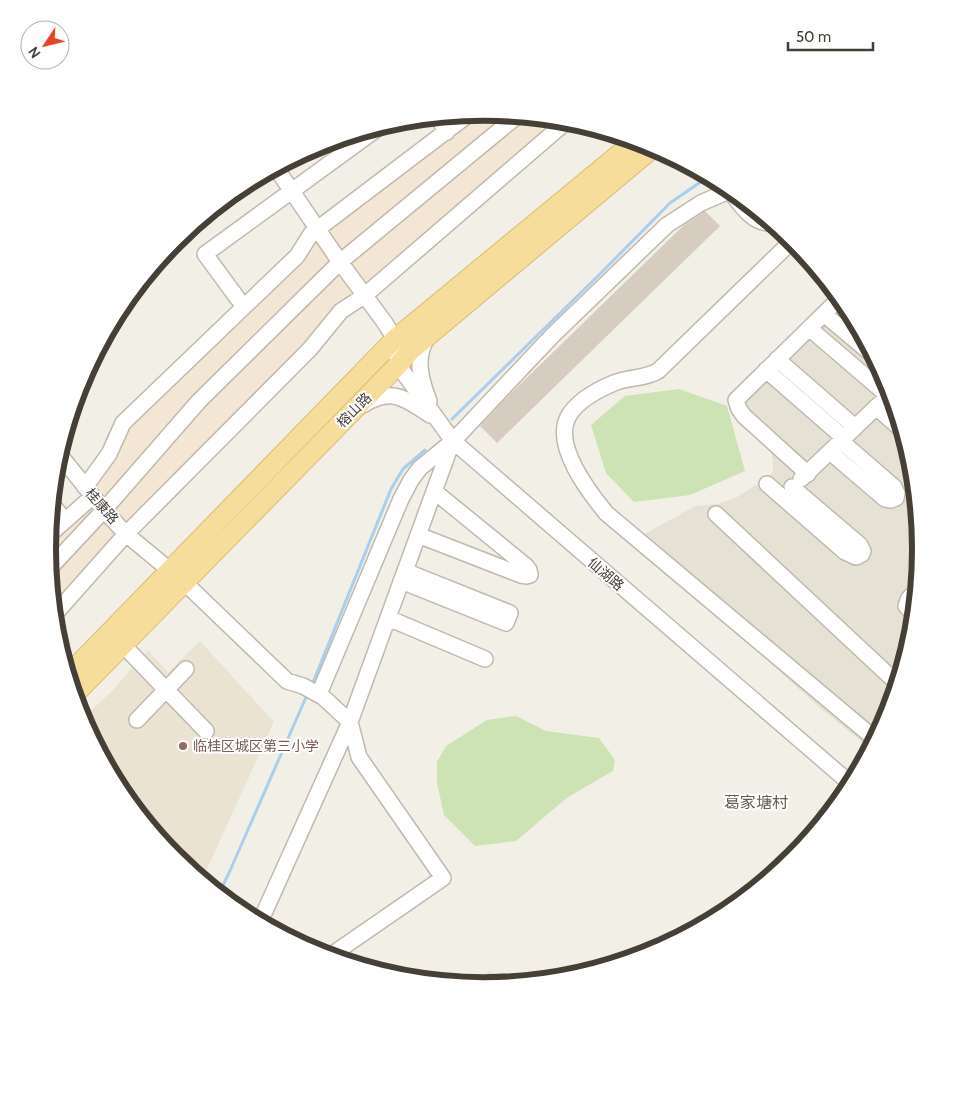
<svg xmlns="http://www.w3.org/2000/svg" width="968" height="1098" font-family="Cabin,'Noto Sans SC',sans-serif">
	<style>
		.residential { fill: #e6e1d5 }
		.commercial { fill: #f3e6d4 }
		.education { fill: #eae3d2 }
		.green { fill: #cde3b3 }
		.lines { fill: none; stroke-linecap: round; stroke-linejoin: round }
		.stream { stroke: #a8cfeb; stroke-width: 3 }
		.building { fill: #d6cdc0 }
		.minor-casing { stroke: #c0b9ad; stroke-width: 18 }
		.major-casing { stroke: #daba6d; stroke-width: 21 }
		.minor { stroke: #fff; stroke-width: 15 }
		.major { stroke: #f7dd9c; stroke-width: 19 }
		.education-dot { fill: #8d6e63; stroke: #fff; stroke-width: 2 }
		.labels { text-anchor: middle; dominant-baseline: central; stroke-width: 4; stroke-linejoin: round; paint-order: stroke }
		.street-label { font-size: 14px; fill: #453f36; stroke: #fff }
		.education-label { font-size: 14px; fill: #785e54; stroke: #fff; text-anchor: start }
		.quarter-label { font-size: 16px; fill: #675d4f; stroke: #fff }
		.rim { fill: none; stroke: #453f36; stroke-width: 6 }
	</style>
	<rect width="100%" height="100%" fill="#f2efe7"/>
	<path class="residential" d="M841 300 847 307 887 382 912 464 920 549 912 634 887 716 870 749 812 701 645 549 643 535 695 506 718 504 737 497 770 476 773 471V462L770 447 739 405Z
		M490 971 499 984 484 985 471 984Z"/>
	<path class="commercial" d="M484 113 567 121 364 296 54 615 48 549 49 535 92 496 85 487 117 433 300 252 469 114Z"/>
	<path class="education" d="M200 641 274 722 202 880 175 857 158 837 159 835 145 821 121 791 109 770 116 763 88 730 82 719 111 692 148 650 168 672Z"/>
	<path class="green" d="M679 389 727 406 745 471 690 495 634 502 606 473 591 425 625 396Z
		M516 716 546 731 599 738 615 760 613 771 568 797 516 841 475 846 444 815 437 783V762L446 746 487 720Z"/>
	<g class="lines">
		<path class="stream" d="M452 419 600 274 670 203 702 181
			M312 685 391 489 403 469 425 450
			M219 893 229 873 307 695"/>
	</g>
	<path class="building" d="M705 211 720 226 497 443 480 426 505 399 684 225Z"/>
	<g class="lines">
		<defs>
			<path id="minor" d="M437 117 447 132
				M276 168 340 262 385 323 395 339 398 365 453 441 851 784
				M726 186C738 200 750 224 771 223
				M793 240 658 371C645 379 628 377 614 383 597 390 577 401 568 417 553 446 589 492 606 513L875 739
				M238 299 205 254 381 126
				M824 314 874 356
				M809 328 893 400
				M428 337C414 356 421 381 429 401
				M777 359 855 427
				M766 370 844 438
				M363 405C391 387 405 398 430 415
				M876 407 901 429
				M830 452 885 499 891 500 896 498 897 493 894 487 841 441
				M59 454 104 510 126 534 184 582 287 681 303 686 323 697 350 722 359 757 443 878 330 956
				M808 474 744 416 739 409 736 400 840 298
				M801 479 891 393
				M767 484 845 552 856 557 862 554 863 551 860 545 792 487
				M85 487 109 454 123 423 297 256 311 234 469 114
				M52 504 65 521
				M716 514 897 683
				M49 535 93 496
				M418 535 521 575 527 576 530 575 529 570 526 566 434 491
				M49 569 104 510 199 401 340 262 517 116
				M401 581 506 623 510 613 405 571
				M914 614 906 606 909 598 914 593 916 595
				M54 615 126 534 310 349 341 311 364 296 567 121
				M388 618 485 659
				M123 645 206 731
				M319 694 401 499 411 480 420 468 453 441 552 336 667 225 701 203 731 190
				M137 720 186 669
				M260 922 350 722 452 442"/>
			<path id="major" d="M68 675 395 339 635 141
				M74 695 398 365 410 351 654 147"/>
		</defs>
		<use href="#minor" class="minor-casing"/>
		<use href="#major" class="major-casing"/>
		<use href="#minor" class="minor"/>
		<use href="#major" class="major"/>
	</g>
	<circle class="education-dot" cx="183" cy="746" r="5"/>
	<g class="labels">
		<g class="street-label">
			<text transform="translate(354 410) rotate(-45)">榕山路</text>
			<text transform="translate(102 506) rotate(49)">桂康路</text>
			<text transform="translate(606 574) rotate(41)">仙湖路</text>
		</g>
		<g class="education-label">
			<text x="193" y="746">临桂区城区第三小学</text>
		</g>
		<g class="quarter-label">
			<text x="756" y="802">葛家塘村</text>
		</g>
	</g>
	<path d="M0 0H968V1098H0ZM56 549a428 428 0 1 1 856 0a428 428 0 1 1-856 0Z" fill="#fff" fill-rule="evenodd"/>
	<path class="rim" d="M56 549a428 428 0 1 1 856 0a428 428 0 1 1-856 0Z"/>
	<g transform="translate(45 45) rotate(235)"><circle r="24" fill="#ffffff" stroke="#b5b2af"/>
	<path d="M0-4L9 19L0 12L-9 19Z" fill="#ea4426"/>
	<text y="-8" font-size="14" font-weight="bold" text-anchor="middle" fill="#453f36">N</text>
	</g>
	<path d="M788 42v8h85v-8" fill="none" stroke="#453f36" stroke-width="2.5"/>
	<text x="796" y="42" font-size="15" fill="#453f36" stroke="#ffffff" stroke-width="4" paint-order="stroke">50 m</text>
</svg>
